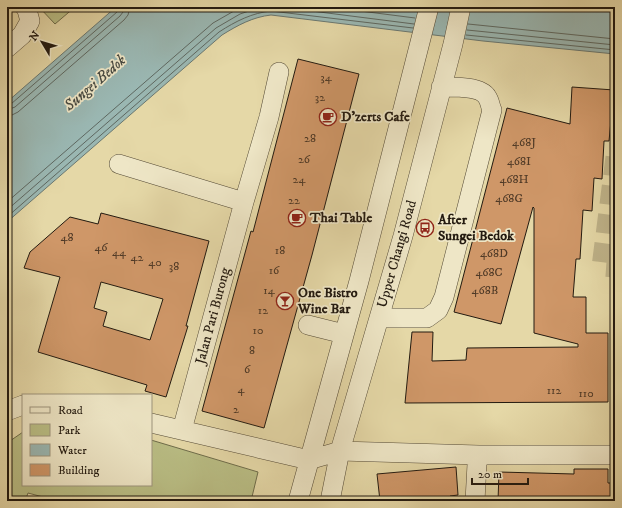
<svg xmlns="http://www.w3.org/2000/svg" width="622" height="508" font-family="'IM FELL DW Pica',serif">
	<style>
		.green { fill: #b9bd84; stroke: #6e6c4a }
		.water { fill: #9ab7b2; stroke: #6a7871 }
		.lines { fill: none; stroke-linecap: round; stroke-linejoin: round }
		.shore { stroke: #5e6861; stroke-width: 1 }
		.building { fill: #cf9768; stroke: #231a10; fill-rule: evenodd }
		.minor-tunnel { stroke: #beb289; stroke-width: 19; stroke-dasharray: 19 10; stroke-linecap: butt }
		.minor-casing { stroke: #544a36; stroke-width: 20 }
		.minor { stroke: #eee6c6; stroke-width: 19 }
		.labels { text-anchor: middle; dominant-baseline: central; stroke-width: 3.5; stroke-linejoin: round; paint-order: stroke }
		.number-label { font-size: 12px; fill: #4e3926 }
		.poi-label { font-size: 14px; font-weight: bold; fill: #231a10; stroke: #eee6c6; text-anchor: start }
		.street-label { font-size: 14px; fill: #231a10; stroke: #eee6c6 }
		.water-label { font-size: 15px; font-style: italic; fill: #474941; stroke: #eee6c6 }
	</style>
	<rect width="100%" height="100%" fill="#e5d8a7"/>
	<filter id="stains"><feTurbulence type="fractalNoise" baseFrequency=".005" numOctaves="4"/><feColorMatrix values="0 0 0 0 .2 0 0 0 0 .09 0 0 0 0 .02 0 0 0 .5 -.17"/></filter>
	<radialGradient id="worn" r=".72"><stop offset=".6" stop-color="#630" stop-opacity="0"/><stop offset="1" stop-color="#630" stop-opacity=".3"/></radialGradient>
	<path class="green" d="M39 7H75L55 24Z
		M23 432V485H151V440L258 472 251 501H58L28 493 25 501H7V443Z"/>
	<path class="water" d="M116 7H615V54L483 41 271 15C253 17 238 25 222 35L7 222V102Z"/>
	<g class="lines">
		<path class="shore" d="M280 7 414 24
			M329 7 415 18
			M468 24 615 39
			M467 30 615 45
			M466 35 615 50
			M7 105 11 104 117 12 119 7
			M7 110 15 107 120 16 123 12 124 7
			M7 116 12 115 18 112 124 20 128 15 130 7
			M7 202 213 23 241 7
			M7 210 216 28 240 14 261 7
			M7 217 219 32C236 21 252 13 271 11L413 28"/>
	</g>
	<path class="building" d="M298 59 359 74 312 255 264 428 202 411 251 231 253 232Z
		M572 87 614 90 609 141H604L602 179 594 178 592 211 583 210 580 259H576L573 297H586V333H608V402L405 403 412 332H433L432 361 466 360 467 348 578 347V344L534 333V208L533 207 501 324 454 312 507 108 570 124Z
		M101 213 209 241 186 326H188L166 397 145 391 147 385 38 352 60 277 24 268 30 252 70 217 98 224ZM101 282 163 299 150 340 103 326 107 312 94 308Z
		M456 467 458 495 450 496 451 501H380L377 474Z
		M574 469H608V483H615V501H498L499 472 574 474Z"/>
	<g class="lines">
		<path class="minor-tunnel" d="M615 157 601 267 615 268"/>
		<defs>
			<path id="minor" d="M7 48 22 35 30 21 27 10 25 7
				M119 164 244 202
				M379 318H427L438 310 444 297 492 110C490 106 490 101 487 97 481 86 453 87 441 87
				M308 325 344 334
				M7 411 23 405
				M151 423 309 460 340 451 479 455H615
				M182 430 244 202 269 117 279 72
				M298 501 359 281 429 7
				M330 501 340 451 403 236 453 44 461 7
				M475 501 477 464 479 455"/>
		</defs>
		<use href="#minor" class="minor-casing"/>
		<use href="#minor" class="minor"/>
	</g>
	<defs>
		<symbol id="cafe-ring" viewBox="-11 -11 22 22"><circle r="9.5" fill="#eee6c6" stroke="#8f2418" stroke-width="1.5"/><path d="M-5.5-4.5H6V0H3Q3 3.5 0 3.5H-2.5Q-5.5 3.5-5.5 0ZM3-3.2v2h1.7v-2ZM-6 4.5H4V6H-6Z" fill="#8f2418"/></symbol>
		<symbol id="bus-ring" viewBox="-11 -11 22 22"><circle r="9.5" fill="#eee6c6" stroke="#8f2418" stroke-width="1.5"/><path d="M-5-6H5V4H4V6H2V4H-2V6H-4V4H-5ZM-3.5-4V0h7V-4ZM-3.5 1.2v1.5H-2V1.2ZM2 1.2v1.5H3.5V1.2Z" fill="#8f2418"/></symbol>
		<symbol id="bar-ring" viewBox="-11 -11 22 22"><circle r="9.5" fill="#eee6c6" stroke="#8f2418" stroke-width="1.5"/><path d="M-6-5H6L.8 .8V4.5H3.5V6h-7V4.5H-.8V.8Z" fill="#8f2418"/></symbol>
	</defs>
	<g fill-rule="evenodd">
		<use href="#cafe-ring" x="318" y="107" width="20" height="20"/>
		<use href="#cafe-ring" x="287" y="208" width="20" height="20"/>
		<use href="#bus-ring" x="415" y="218" width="20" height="20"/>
		<use href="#bar-ring" x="275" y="291" width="20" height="20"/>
	</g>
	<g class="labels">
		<g class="number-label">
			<text x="326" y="77">34</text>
			<text x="320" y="97">32</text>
			<text x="310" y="138">28</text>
			<text x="524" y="142">468J</text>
			<text x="304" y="159">26</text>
			<text x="519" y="161">468I</text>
			<text x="299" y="179">24</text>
			<text x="514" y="179">468H</text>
			<text x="509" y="198">468G</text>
			<text x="294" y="200">22</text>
			<text x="67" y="237">48</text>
			<text x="101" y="247">46</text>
			<text x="280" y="250">18</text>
			<text x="119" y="252">44</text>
			<text x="494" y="253">468D</text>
			<text x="137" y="257">42</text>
			<text x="155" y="262">40</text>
			<text x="174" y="266">38</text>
			<text x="274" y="270">16</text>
			<text x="489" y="272">468C</text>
			<text x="269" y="290">14</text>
			<text x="485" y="290">468B</text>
			<text x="263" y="310">12</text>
			<text x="258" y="330">10</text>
			<text x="252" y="350">8</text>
			<text x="247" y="369">6</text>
			<text x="241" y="389">4</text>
			<text x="554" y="390">112</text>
			<text x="586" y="393">110</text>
			<text x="236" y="409">2</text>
		</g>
		<g class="poi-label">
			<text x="341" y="117">D'zerts Cafe</text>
			<text x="310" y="218">Thai Table</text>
			<text x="438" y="220">After<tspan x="438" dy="16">Sungei Bedok</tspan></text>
			<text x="298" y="293">One Bistro<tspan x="298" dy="16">Wine Bar</tspan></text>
		</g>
		<g class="street-label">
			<text transform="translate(397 254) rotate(-74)">Upper Changi Road</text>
			<text transform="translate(213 316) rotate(-75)">Jalan Pari Burong</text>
		</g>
		<g class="water-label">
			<text transform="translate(95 83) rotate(-41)">Sungei Bedok</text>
		</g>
	</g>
	<rect width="622" height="508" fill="none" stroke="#e5d8a7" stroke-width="24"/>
	<rect x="8" y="8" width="606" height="492" fill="none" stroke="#231a10" stroke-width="2"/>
	<rect x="12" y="12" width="598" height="484" fill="none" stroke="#231a10"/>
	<rect x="22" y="394" width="130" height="92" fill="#eee6c6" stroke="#9d947d"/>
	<rect x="30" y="407" width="20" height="6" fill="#eee6c6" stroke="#9d947d"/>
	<text x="58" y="414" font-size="12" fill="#231a10">Road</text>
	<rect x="30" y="424" width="20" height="12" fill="#b9bd84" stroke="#9d947d"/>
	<text x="58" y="434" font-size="12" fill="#231a10">Park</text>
	<rect x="30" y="444" width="20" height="12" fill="#9ab7b2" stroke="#9d947d"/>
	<text x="58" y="454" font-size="12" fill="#231a10">Water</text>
	<rect x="30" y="464" width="20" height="12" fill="#cf9768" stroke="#9d947d"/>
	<text x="58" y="474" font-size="12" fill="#231a10">Building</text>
	<g transform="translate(42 42) rotate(308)" stroke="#eee6c6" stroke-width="3" paint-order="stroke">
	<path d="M0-3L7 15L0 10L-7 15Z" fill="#231a10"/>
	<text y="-6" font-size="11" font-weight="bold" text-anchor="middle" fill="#231a10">N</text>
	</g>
	<path d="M472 478v6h56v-6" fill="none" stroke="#231a10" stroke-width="2"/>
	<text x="478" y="478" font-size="12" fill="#231a10" stroke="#eee6c6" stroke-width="3" paint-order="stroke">20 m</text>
	<rect width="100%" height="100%" filter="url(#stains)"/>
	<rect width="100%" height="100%" fill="url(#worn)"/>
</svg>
